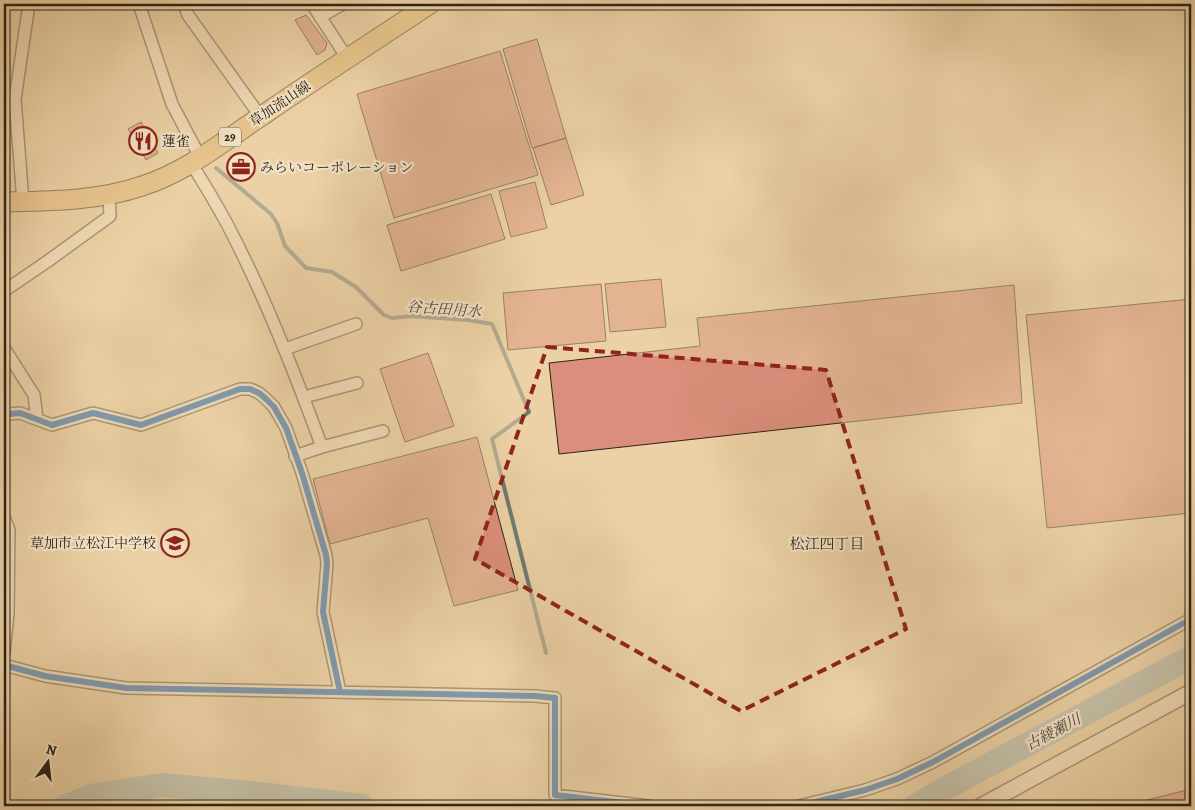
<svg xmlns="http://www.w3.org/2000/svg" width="1195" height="810" font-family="Alegreya,'Noto Serif JP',serif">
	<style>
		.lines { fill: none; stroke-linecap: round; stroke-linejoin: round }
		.stream { stroke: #707a75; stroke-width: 4 }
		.river { stroke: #9eb4b3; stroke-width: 24 }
		.building { fill: #da8e7b; stroke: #2c2419 }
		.minor-casing { stroke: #5c4f3c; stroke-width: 14 }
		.tertiary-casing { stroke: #5c4f3c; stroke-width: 18 }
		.primary-casing { stroke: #2c2419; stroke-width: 21 }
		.minor { stroke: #f2e1c4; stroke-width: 11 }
		.tertiary { stroke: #f2e1c4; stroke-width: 15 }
		.primary { stroke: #e6b872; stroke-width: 19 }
		.cycleway-casing { stroke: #f2e1c4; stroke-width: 9 }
		.cycleway { stroke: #0057b8; stroke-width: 6 }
		.marked { fill: none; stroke: #8f2418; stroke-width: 4; stroke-dasharray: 10 6; stroke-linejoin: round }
		.labels { text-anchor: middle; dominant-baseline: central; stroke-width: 4.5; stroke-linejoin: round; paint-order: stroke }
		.shield { fill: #f2e1c4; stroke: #675d4c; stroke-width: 1 }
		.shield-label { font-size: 12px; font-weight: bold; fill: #2c2419 }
		.street-label { font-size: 14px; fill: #2c2419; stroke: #f2e1c4 }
		.poi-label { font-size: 14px; fill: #2c2419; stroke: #f2e1c4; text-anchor: start }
		.water-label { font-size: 15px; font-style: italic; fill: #484840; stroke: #f2e1c4 }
		.neighbourhood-label { font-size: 15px; fill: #2c2419; stroke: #f2e1c4 }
	</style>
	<rect width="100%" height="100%" fill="#ebd1a5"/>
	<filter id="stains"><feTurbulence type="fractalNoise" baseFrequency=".004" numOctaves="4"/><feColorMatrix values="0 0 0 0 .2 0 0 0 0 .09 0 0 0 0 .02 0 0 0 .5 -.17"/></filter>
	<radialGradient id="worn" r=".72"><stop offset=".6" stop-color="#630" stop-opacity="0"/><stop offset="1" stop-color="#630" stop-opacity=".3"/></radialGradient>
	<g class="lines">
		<path class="stream" d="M216 168 271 214 277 223 285 246 306 268 332 272 356 287 384 315 392 318 411 316 468 320 492 324 529 412 492 439 546 653"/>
		<path class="river" d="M65 806 95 795 162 785 251 793 362 806
			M915 806 944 789 1191 657"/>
	</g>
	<path class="building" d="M306 15 327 43 325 50 317 55 295 20Z
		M537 39 566 138 532 148 503 49Z
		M500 51 538 175 394 218 357 94Z
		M141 122 158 153 146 160 128 129Z
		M566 138 584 195 551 205 533 148Z
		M243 154 254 171 239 180 228 163Z
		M535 182 547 228 511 237 499 191Z
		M491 194 505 239 401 271 387 225Z
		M661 279 666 327 610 332 605 284Z
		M601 284 606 341 508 350 503 293Z
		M1014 285 1022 403 559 454 549 363 700 346 697 318Z
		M1191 299V513L1047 528 1026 315Z
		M428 353 454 426 405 442 380 369Z
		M477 437 518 590 454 606 428 518 330 544 313 479Z
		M1191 789V806H1123Z"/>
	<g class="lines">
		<defs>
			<path id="minor" d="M139 4 172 104 200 157
				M184 4 188 15 260 116
				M312 4 347 58
				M320 17 343 4
				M191 163C203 182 215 202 226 222 264 294 294 371 322 447
				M23 202 15 99 29 4
				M4 291 48 261 110 216 109 196
				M4 348 34 395 37 419
				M285 349 356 324
				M304 397 357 383
				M4 416 9 414 20 413 52 425 93 413 141 425 240 389H250L259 393 266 399 274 407 286 428 302 473 326 555 327 564 323 612 340 692
				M295 456 322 447 383 431
				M4 517 9 530 8 614 4 653
				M4 665 45 676 126 688 535 696 555 698V795L649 806
				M799 806 865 790 897 779 933 762 1191 619"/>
			<path id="tertiary" d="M981 806 1191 692"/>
			<path id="primary" d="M4 202C51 201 98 201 142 186 187 172 225 140 263 115 318 77 374 41 430 4"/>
		</defs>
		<use href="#minor" class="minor-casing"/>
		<use href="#tertiary" class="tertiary-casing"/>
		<use href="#primary" class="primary-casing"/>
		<use href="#minor" class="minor"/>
		<use href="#tertiary" class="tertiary"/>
		<use href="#primary" class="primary"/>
		<defs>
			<path id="cycleway" d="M4 416 9 414 20 413 52 425 93 413 141 425 240 389H250L259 393 266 399 274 407 286 428 302 473 326 555 327 564 323 612 340 692
				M4 665 45 676 126 688 535 696 555 698V795L649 806
				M799 806 865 790 897 779 933 762 1191 619"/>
		</defs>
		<use href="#cycleway" class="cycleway-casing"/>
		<use href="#cycleway" class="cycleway"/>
	</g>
	<path d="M0 0H1195V810H0ZM547 347 826 370 906 629 741 711 475 559Z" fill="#ebd1a5" fill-opacity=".55" fill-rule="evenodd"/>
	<path class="marked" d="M547 347 826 370 906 629 741 711 475 559Z"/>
	<defs>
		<symbol id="restaurant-ring" viewBox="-11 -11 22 22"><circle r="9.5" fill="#f2e1c4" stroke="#8f2418" stroke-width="1.5"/><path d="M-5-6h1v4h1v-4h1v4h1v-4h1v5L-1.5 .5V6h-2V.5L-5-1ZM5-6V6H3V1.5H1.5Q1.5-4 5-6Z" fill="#8f2418"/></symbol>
		<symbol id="office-ring" viewBox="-11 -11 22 22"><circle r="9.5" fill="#f2e1c4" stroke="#8f2418" stroke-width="1.5"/><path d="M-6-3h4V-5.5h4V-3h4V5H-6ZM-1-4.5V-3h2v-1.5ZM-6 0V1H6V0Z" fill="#8f2418"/></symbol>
		<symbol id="school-ring" viewBox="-11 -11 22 22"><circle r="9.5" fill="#f2e1c4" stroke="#8f2418" stroke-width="1.5"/><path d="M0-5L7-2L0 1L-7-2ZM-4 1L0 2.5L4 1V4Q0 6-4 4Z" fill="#8f2418"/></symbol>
	</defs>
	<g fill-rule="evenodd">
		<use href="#restaurant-ring" x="127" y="125" width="32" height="32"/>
		<use href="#office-ring" x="225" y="151" width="32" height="32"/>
		<use href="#school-ring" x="159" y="527" width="32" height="32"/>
	</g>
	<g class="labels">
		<rect class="shield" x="219" y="127.5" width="22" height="19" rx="4"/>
		<g class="shield-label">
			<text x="230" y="137">29</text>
		</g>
		<g class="street-label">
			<text transform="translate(280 104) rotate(-34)">草加流山線</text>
		</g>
		<g class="poi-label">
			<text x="162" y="141">蓮雀</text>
			<text x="260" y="167">みらいコーポレーション</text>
			<text x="156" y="543" text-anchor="end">草加市立松江中学校</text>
		</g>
		<g class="water-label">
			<text transform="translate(444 309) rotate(4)">谷古田用水</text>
			<text transform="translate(1053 732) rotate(-28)">古綾瀬川</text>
		</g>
		<g class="neighbourhood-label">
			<text x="827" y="544">松江四丁目</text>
		</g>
	</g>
	<rect width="1195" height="810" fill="none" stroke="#ebd1a5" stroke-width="20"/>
	<rect x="5" y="5" width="1185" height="800" fill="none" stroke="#2c2419" stroke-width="2.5"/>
	<rect x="10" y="10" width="1175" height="790" fill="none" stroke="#2c2419"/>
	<g transform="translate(48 762) rotate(15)" stroke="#f2e1c4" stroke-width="4" paint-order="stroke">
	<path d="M0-4L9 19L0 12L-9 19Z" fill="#2c2419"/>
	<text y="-8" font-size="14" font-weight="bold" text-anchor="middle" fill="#2c2419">N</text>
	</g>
	<rect width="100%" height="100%" filter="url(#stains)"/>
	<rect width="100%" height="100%" fill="url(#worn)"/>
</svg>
